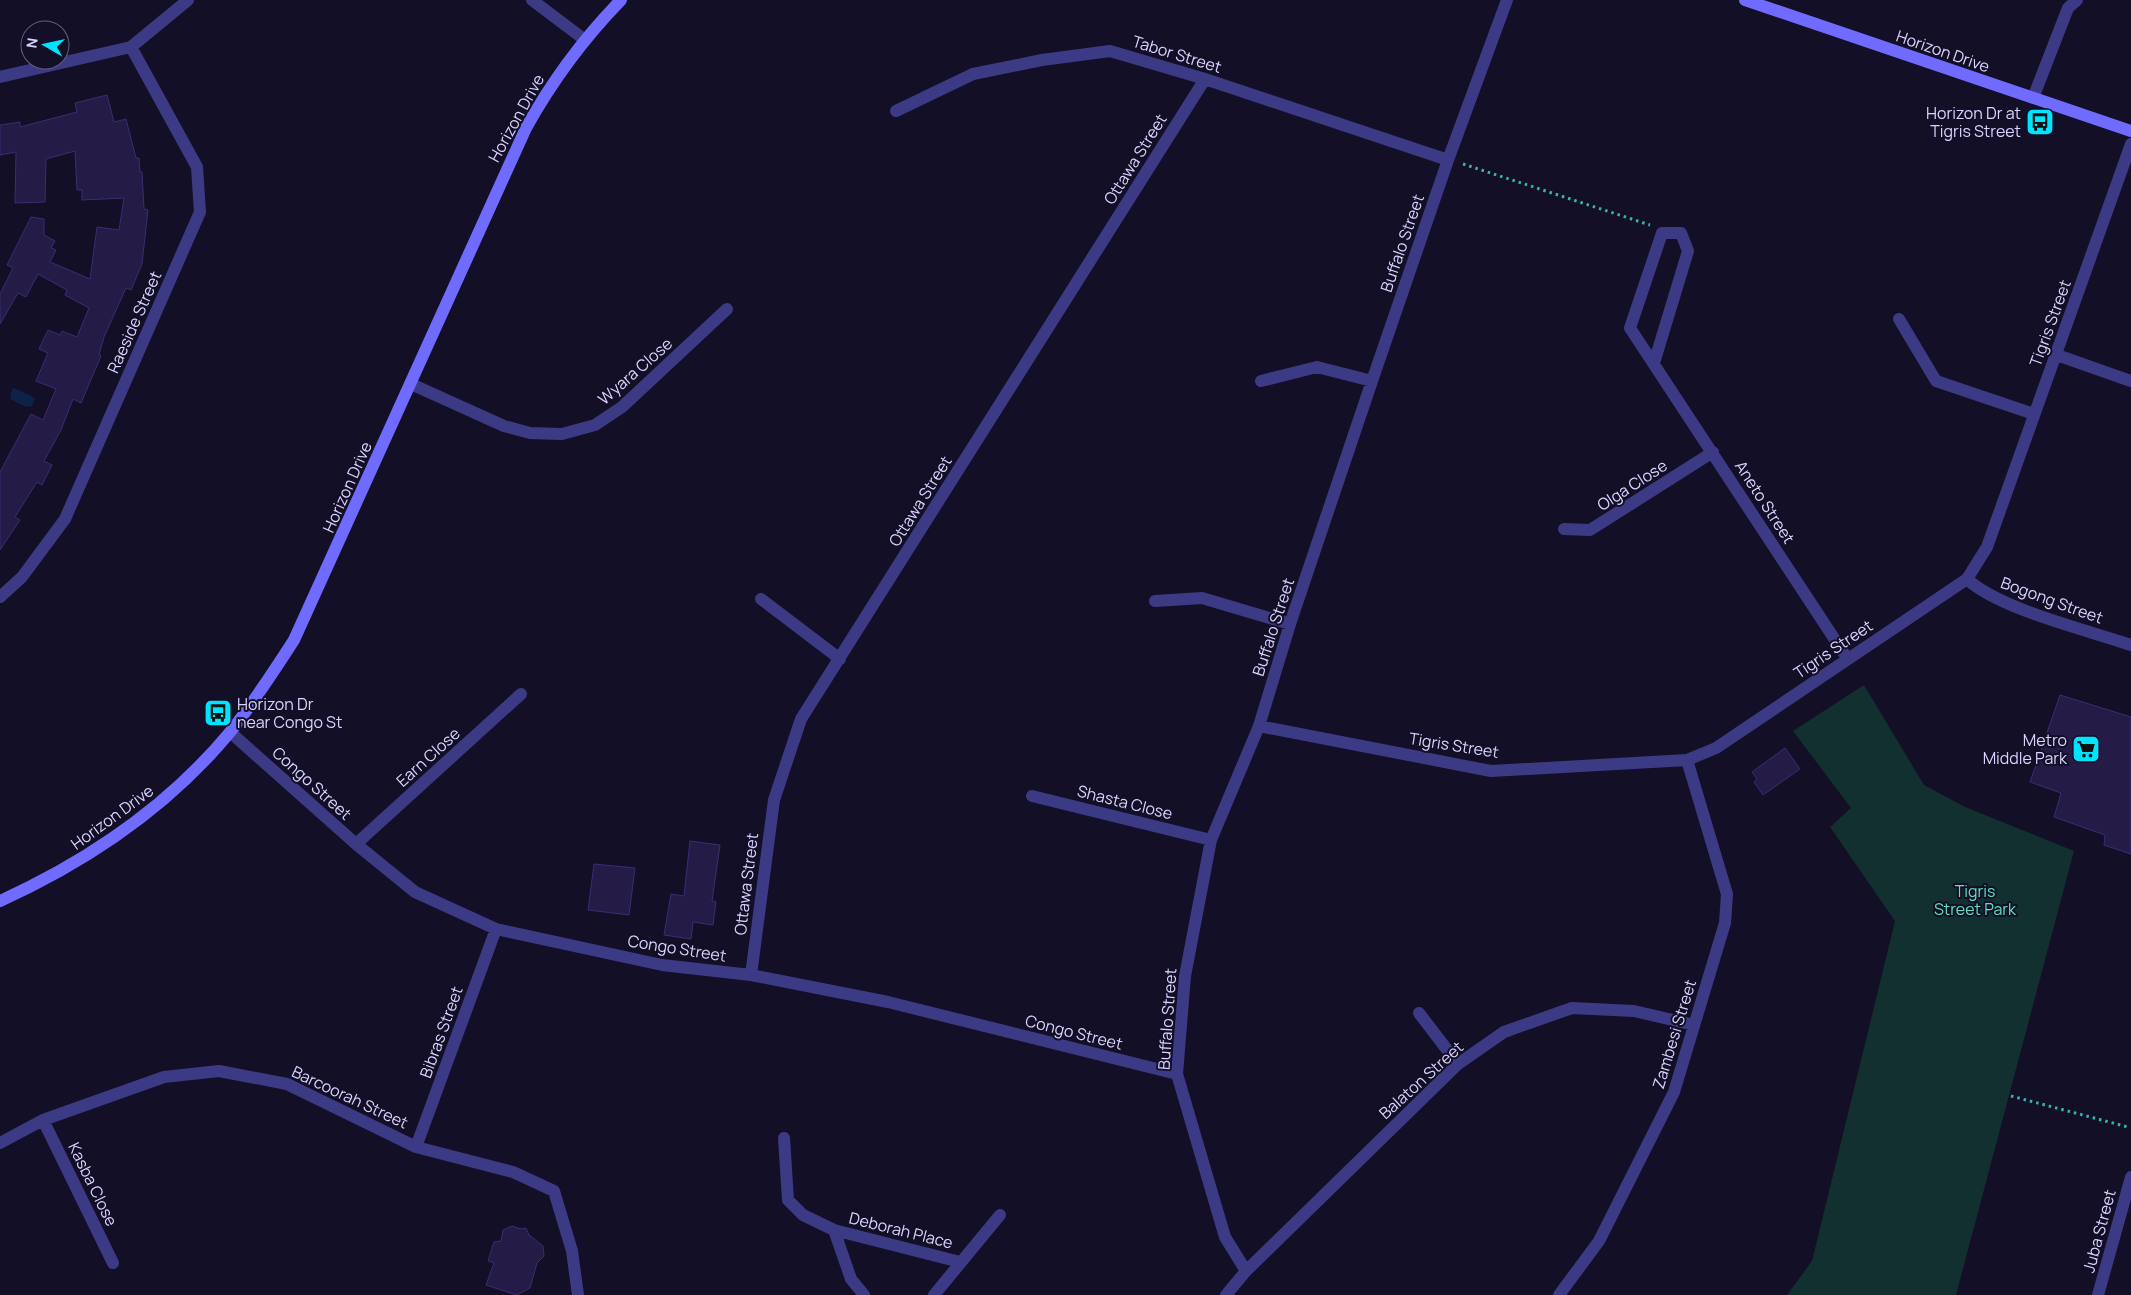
<svg xmlns="http://www.w3.org/2000/svg" width="2131" height="1295" font-family="Manrope,sans-serif">
	<style>
		.green { fill: #12302f }
		.water { fill: #0c2248 }
		.building { fill: #241b47; stroke: #3b2d73 }
		.lines { fill: none; stroke-linecap: round; stroke-linejoin: round }
		.path { stroke: #2fb8b0; stroke-width: 3; stroke-dasharray: 2.5 4; stroke-linecap: butt }
		.street { stroke: #3d3a85; stroke-width: 12 }
		.secondary { stroke: #6f6bff; stroke-width: 12 }
		.labels { text-anchor: middle; dominant-baseline: central; stroke-width: 4; stroke-linejoin: round; paint-order: stroke }
		.street-label { font-size: 16px; fill: #d9d4ff; stroke: #130f26 }
		.poi-label { font-size: 16px; fill: #d9d4ff; stroke: #130f26; text-anchor: end }
		.park-label { font-size: 16px; fill: #5fe0c0; stroke: #130f26 }
	</style>
	<rect width="100%" height="100%" fill="#130f26"/>
	<path class="green" d="M1864 685 1924 785 1965 807 2074 851 1956 1295H1787L1812 1261 1895 921 1830 827 1851 808 1793 731Z"/>
	<path class="water" d="M14 388 35 398 32 406 26 407 10 399 12 389Z"/>
	<path class="building" d="M107 95 114 122 126 119 136 158H139L140 172H142L144 209 148 210 142 264 131 290 126 288 104 337 99 355 101 356 81 403 73 399 61 430 44 461 52 465 42 485 37 482 15 517 20 520 0 550V472L31 414 43 420 56 389 36 381 48 353 39 349 48 330 60 335 62 331 77 337 89 308 65 295 67 290 38 274 26 297 18 293 0 324V294L13 268 7 265 31 217 44 219V235L55 241 51 248 56 250 50 262 90 279 97 227 119 230 124 198 82 200V190H77L75 151 46 159 45 202 15 203 16 152 0 155V125L20 122V127L77 112 75 103Z
		M2060 695 2131 717V854L2104 845 2105 835 2054 817 2061 793 2030 782Z
		M1785 748 1800 769 1763 795 1754 782 1757 779 1752 772Z
		M690 841 720 845 712 901 716 902 713 925 693 922 691 939 664 935 671 894 684 896Z
		M594 864 635 868 629 915 588 910Z
		M512 1226 521 1229 526 1228 529 1235 543 1246 544 1256 537 1263 530 1288 517 1295 486 1285 494 1263 488 1261 494 1242 501 1241 503 1230Z"/>
	<g class="lines">
		<path class="path" d="M1463 164 1650 225
			M2011 1096 2128 1127"/>
		<path class="street" d="M532 0 585 40
			M0 77 131 47 188 0
			M2033 98 2068 8 2077 0
			M896 111 973 74 1042 60 1110 51 1205 79 1448 160
			M1899 319 1936 381 2034 414
			M2057 355 2131 381
			M1654 363 1688 251 1681 233H1662L1630 328 1847 658
			M1261 381 1317 367 1372 381
			M411 384 504 426 530 433 562 434 595 425 622 407 727 309
			M1564 529 1590 530 1713 452
			M1967 579C1999 609 2087 630 2131 645
			M0 597 22 577 65 519 200 212 197 167 131 47
			M761 599 840 659
			M1155 601 1202 598 1290 624
			M1259 726 1491 771 1687 760 1716 748 1967 579 1987 547 2131 144
			M230 732 356 844 415 892 496 929 662 965 751 975 888 1002 1177 1074
			M1032 796 1211 840
			M356 844 521 694
			M751 975 774 800 801 719 1205 79
			M1419 1013 1458 1064
			M43 1120 113 1263
			M784 1138 788 1200 803 1215 834 1230 960 1262
			M0 1143 43 1120 164 1077 219 1071 287 1084 416 1147 513 1172 554 1191 572 1251 578 1295
			M416 1147 496 929
			M834 1230 851 1279 864 1295
			M1246 1271 1225 1237 1177 1074 1185 976 1211 840 1259 726 1290 624 1372 381 1448 160 1507 0
			M934 1295 1000 1215
			M1226 1295 1246 1271 1458 1064 1504 1032 1572 1008 1634 1011 1694 1025
			M1559 1295 1599 1241 1674 1092 1725 923 1727 894 1687 760
			M2098 1295 2131 1177"/>
		<path class="secondary" d="M1745 0 2131 131
			M0 901C88 861 169 806 231 731 254 702 274 671 294 640L526 128C552 81 584 38 621 0"/>
	</g>
	<defs>
		<symbol id="bus-square" viewBox="-11 -11 22 22"><rect x="-9" y="-9" width="18" height="18" rx="4" fill="#00e5ff" stroke="#130f26"/><path d="M-5-6H5V4H4V6H2V4H-2V6H-4V4H-5ZM-3.5-4V0h7V-4ZM-3.5 1.2v1.5H-2V1.2ZM2 1.2v1.5H3.5V1.2Z" fill="#111"/></symbol>
		<symbol id="supermarket-square" viewBox="-11 -11 22 22"><rect x="-9" y="-9" width="18" height="18" rx="4" fill="#00e5ff" stroke="#130f26"/><path d="M-6-5.5h2.5l.6 2H6L4.5 2H-2.5L-4.4-4H-6ZM-1.5 3.2a1.3 1.3 0 1 0 .1 0ZM3 3.2a1.3 1.3 0 1 0 .1 0Z" fill="#111"/></symbol>
	</defs>
	<g fill-rule="evenodd">
		<use href="#bus-square" x="2024" y="106" width="32" height="32"/>
		<use href="#bus-square" x="202" y="697" width="32" height="32"/>
		<use href="#supermarket-square" x="2070" y="733" width="32" height="32"/>
	</g>
	<g class="labels">
		<g class="street-label">
			<text transform="translate(1943 51) rotate(19)">Horizon Drive</text>
			<text transform="translate(1177 54) rotate(17)">Tabor Street</text>
			<text transform="translate(516 118) rotate(-61)">Horizon Drive</text>
			<text transform="translate(1135 159) rotate(-58)">Ottawa Street</text>
			<text transform="translate(1402 243) rotate(-71)">Buffalo Street</text>
			<text transform="translate(134 322) rotate(-66)">Raeside Street</text>
			<text transform="translate(2050 323) rotate(-70)">Tigris Street</text>
			<text transform="translate(635 371) rotate(-41)">Wyara Close</text>
			<text transform="translate(1632 485) rotate(-33)">Olga Close</text>
			<text transform="translate(347 487) rotate(-66)">Horizon Drive</text>
			<text transform="translate(920 501) rotate(-58)">Ottawa Street</text>
			<text transform="translate(1765 502) rotate(57)">Aneto Street</text>
			<text transform="translate(2052 600) rotate(20)">Bogong Street</text>
			<text transform="translate(1273 627) rotate(-72)">Buffalo Street</text>
			<text transform="translate(1833 649) rotate(-34)">Tigris Street</text>
			<text transform="translate(1454 745) rotate(9)">Tigris Street</text>
			<text transform="translate(428 757) rotate(-42)">Earn Close</text>
			<text transform="translate(312 783) rotate(42)">Congo Street</text>
			<text transform="translate(1125 802) rotate(14)">Shasta Close</text>
			<text transform="translate(112 817) rotate(-36)">Horizon Drive</text>
			<text transform="translate(746 884) rotate(-83)">Ottawa Street</text>
			<text transform="translate(677 948) rotate(9)">Congo Street</text>
			<text transform="translate(1167 1019) rotate(-86)">Buffalo Street</text>
			<text transform="translate(441 1032) rotate(-70)">Bibras Street</text>
			<text transform="translate(1074 1032) rotate(14)">Congo Street</text>
			<text transform="translate(1674 1034) rotate(-73)">Zambesi Street</text>
			<text transform="translate(1421 1080) rotate(-42)">Balaton Street</text>
			<text transform="translate(350 1097) rotate(25)">Barcoorah Street</text>
			<text transform="translate(93 1184) rotate(64)">Kasba Close</text>
			<text transform="translate(901 1230) rotate(14)">Deborah Place</text>
			<text transform="translate(2099 1231) rotate(-75)">Juba Street</text>
		</g>
		<g class="poi-label">
			<text x="2021" y="113">Horizon Dr at<tspan x="2021" dy="18">Tigris Street</tspan></text>
			<text x="237" y="704" text-anchor="start">Horizon Dr<tspan x="237" dy="18">near Congo St</tspan></text>
			<text x="2067" y="740">Metro<tspan x="2067" dy="18">Middle Park</tspan></text>
		</g>
		<g class="park-label">
			<text x="1975" y="891">Tigris<tspan x="1975" dy="18">Street Park</tspan></text>
		</g>
	</g>
	<g transform="translate(45 45) rotate(279)"><circle r="24" fill="#130f26" stroke="#625e7d"/>
	<path d="M0-4L9 19L0 12L-9 19Z" fill="#00e5ff"/>
	<text y="-8" font-size="14" font-weight="bold" text-anchor="middle" fill="#d9d4ff">N</text>
	</g>
</svg>
